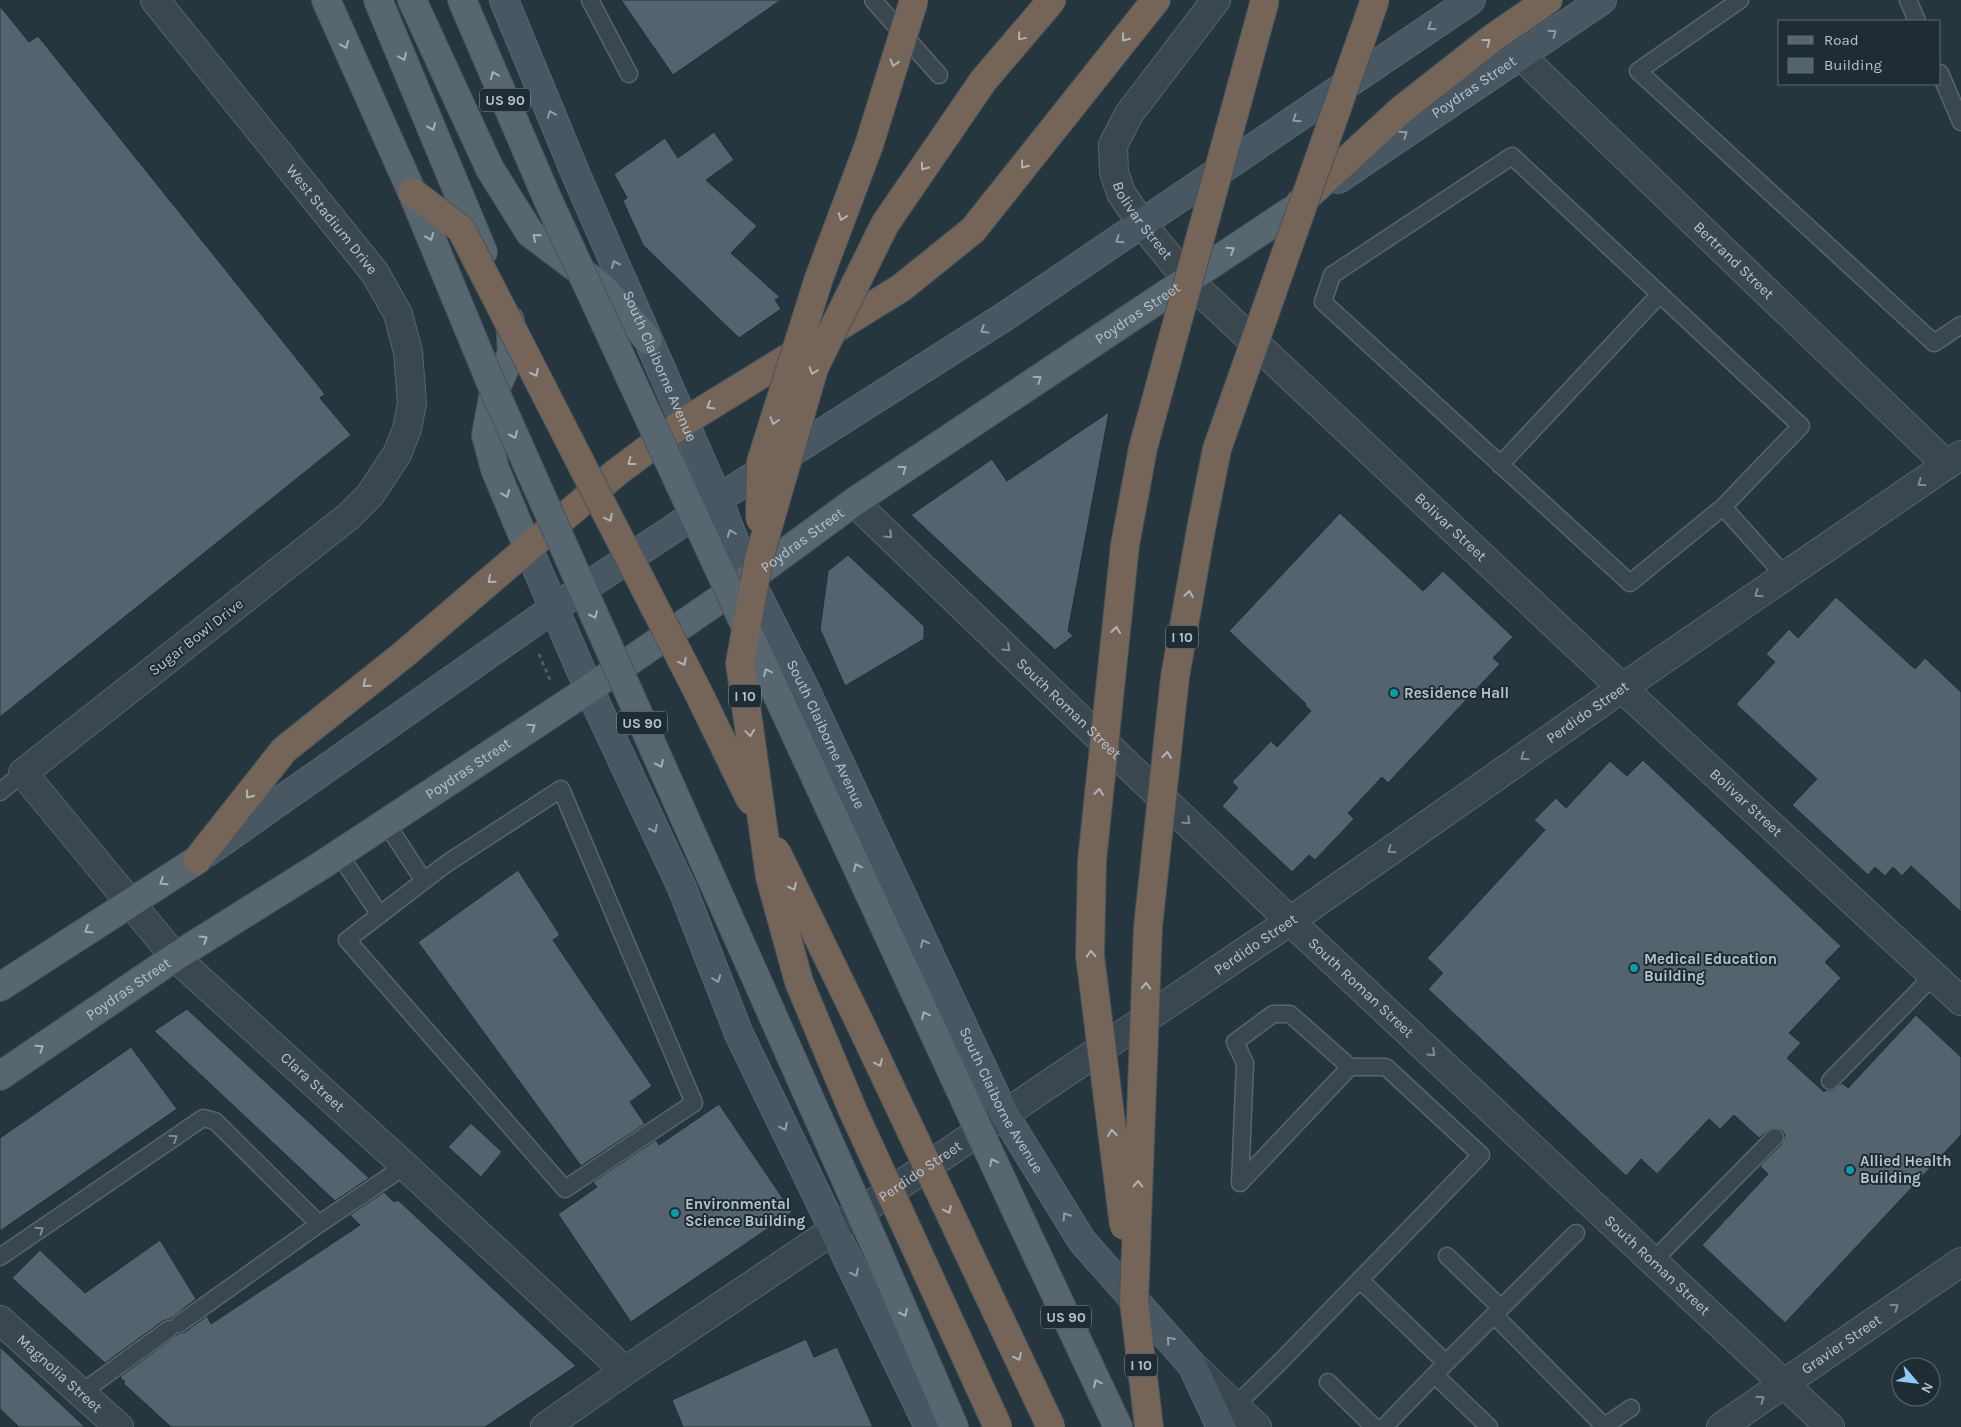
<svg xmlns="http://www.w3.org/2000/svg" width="1961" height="1427" font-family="Karla,sans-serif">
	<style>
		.building { fill: #54646f; stroke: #212e36 }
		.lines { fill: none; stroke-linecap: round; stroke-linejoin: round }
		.lane-casing { stroke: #58656d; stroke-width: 19 }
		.street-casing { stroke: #58656d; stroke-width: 30 }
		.secondary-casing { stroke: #58656d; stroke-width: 30 }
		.primary-casing { stroke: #47535b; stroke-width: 30 }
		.highway-casing { stroke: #45525a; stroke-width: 30 }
		.path { stroke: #4a605f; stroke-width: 3; stroke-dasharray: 4 4; stroke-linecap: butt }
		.lane { stroke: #3a474f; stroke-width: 16 }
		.street { stroke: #3a474f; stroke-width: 28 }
		.secondary { stroke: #485762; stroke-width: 28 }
		.primary { stroke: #58666f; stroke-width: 28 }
		.highway { stroke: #756458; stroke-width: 28 }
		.primary-bridge-casing { stroke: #47535b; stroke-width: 30; stroke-linecap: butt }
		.highway-bridge-casing { stroke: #45525a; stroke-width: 30; stroke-linecap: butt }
		.primary-bridge { stroke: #58666f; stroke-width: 28 }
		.highway-bridge { stroke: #756458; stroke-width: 28 }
		.oneway { stroke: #909da6 }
		.oneway2 { stroke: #adb4b9 }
		.oneway3 { stroke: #a4b0b8 }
		.oneway4 { stroke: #7f8b93 }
		.culture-dot { fill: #0f9aa8; stroke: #1f2c34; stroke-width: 2 }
		.labels { text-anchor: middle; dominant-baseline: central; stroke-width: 4; stroke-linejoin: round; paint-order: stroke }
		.shield { fill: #1f2c34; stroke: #89959d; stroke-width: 1 }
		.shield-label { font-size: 14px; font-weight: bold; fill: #b7c2ca }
		.street-label { font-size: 15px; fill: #b7c2ca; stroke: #1f2c34 }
		.poi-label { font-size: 15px; font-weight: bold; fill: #b7c2ca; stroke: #1f2c34; text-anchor: start }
	</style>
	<rect width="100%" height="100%" fill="#26363f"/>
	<path class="building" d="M621 0H781L673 75Z
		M0 6 29 42 38 36 325 394 320 398 351 435 0 717Z
		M714 132 734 160 706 180 757 226 731 253 780 297 775 300 781 309 739 338 643 245 623 201 627 198 614 174 665 138 678 158Z
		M1109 412 1068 631 1073 636 1055 650 911 515 992 459 1007 481Z
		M1340 513 1423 591 1443 571 1513 637 1493 658 1500 664 1388 783 1382 777 1348 813 1354 819 1315 860 1309 855 1292 872 1222 806 1238 788 1232 782 1271 741 1277 747 1311 711 1305 705 1306 704 1229 631Z
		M848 555 924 626V639L845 686 820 629 828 571Z
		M1836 597 1915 669 1925 658 1961 692V912L1911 866 1902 876 1893 867 1885 876 1875 867 1868 875 1792 805 1817 779 1736 704 1775 662 1766 654 1789 629 1798 638Z
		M1643 760 1841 946 1825 962 1841 978 1789 1033 1801 1043 1787 1058 1824 1092 1826 1090H1833L1842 1083 1848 1088 1916 1015 1961 1057V1135L1785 1323 1702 1245 1768 1174 1760 1166 1782 1144 1785 1135 1782 1130 1772 1128 1759 1138 1734 1115 1720 1129 1709 1119 1657 1174 1641 1159 1626 1176 1428 989 1443 973 1427 958 1545 830 1534 820 1556 798 1566 808 1610 761 1627 776Z
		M518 870 560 935 553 940 652 1086 630 1102 645 1124 581 1166 418 942Z
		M187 1009 369 1178 335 1201 154 1031Z
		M131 1047 177 1109 0 1231V1138Z
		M719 1104 792 1212 631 1322 558 1214 597 1187 593 1182 656 1140 659 1145Z
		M471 1123 502 1152 481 1177 448 1147Z
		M384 1192 394 1202 398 1200 576 1366 485 1427H171L123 1383 125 1382 120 1377 178 1334 185 1332 207 1316 211 1324 360 1225 350 1215Z
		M160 1240 196 1299 170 1319 163 1321 105 1363 12 1278 40 1250 85 1293Z
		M806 1339 814 1357 837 1347 873 1427H683L672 1400Z
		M0 1347 52 1396 85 1427H19L0 1409Z"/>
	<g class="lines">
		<defs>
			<path id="lane" d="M590 0 629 74
				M873 0 939 75
				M1740 0 1638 71 1934 343 1961 325
				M1908 0 1917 21
				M1940 73 1961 122
				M1500 465 1660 294
				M1723 507 1630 583 1323 302 1332 275 1512 156 1801 426 1723 507 1785 576
				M561 789 694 1103 565 1189 347 940 446 864Z
				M0 792 23 773
				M386 823 424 881
				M339 854 380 915
				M1830 1081 1934 975
				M1447 1256 1501 1308
				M0 1257 203 1118 215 1121 319 1224
				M1653 1261 1775 1137
				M1360 1280 1446 1363 1384 1427
				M1494 1315 1604 1426
				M179 1324 319 1224 405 1166
				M1446 1363 1576 1233
				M1435 1375 1489 1427
				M1328 1382 1374 1427
				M81 1393 169 1329
				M1235 1406 1281 1361 1481 1155 1386 1067H1350L1240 1183 1245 1063 1235 1042 1273 1014H1290L1350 1067
				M1603 1427 1631 1408"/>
			<g id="street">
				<path id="s1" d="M155 0 375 273 398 314 408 352 412 403 407 429 397 454 370 495 349 516 23 773 175 957 405 1166 625 1371"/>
				<path id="s2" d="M1216 0 1129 114 1113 145 1114 172 1121 193 1142 224 1187 279 1622 688 1961 1001"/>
				<path id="s3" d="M1521 56 1947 465"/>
				<path id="s4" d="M854 502 1290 921 1830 1427"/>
				<path id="s5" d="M0 1320 119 1427"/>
				<path d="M1193 1366 1257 1427"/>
				<path id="s6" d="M545 1427 625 1371 1290 921 1622 688 1961 455"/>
				<path id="s7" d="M1721 1427 1961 1262"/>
			</g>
			<g id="secondary">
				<path id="s8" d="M504 0 577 177 718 499 749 579 805 689 1004 1114 1082 1241 1192 1365 1221 1427"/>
				<path id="s9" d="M1338 179 1602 0"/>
				<path d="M528 548 589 689 682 888 739 1034 929 1427"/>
				<path d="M206 853 554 608 718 499 1004 317 1471 0"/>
			</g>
			<g id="primary">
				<path d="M326 0 412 192"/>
				<path d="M378 0 483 252"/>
				<path d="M412 0 490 169 530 233 603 288 648 340"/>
				<path d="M462 0 548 200"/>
				<path d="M510 320 512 353 494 392 486 435 495 469 528 548"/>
				<path d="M0 987 197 860"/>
				<path id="s10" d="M0 1076 175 957 322 865 589 689 749 579 854 502 1291 211"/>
				<path d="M1014 1206 1118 1427"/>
				<path d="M878 1252 954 1427"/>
			</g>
			<path id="highway" d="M1300 203 1401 110 1494 37 1548 0
				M197 860 284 750 403 655 617 472 684 422 901 288 973 230 1156 0
				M1134 1302 1149 1427"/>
		</defs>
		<use href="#lane" class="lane-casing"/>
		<use href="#street" class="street-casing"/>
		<use href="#secondary" class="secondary-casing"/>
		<use href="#primary" class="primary-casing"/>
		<use href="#highway" class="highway-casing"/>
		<path class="path" d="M539 654 550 680"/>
		<use href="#lane" class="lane"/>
		<use href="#street" class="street"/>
		<use href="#secondary" class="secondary"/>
		<use href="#primary" class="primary"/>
		<use href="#highway" class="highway"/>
		<defs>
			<path id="primary-bridge" d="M412 192 491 383 878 1252
				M548 200 1014 1206"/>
			<path id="highway-bridge" d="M412 192 461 229 698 692 751 801
				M760 519 761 462 819 278 869 145 914 0
				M776 851 858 1019 1051 1427
				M1124 1226 1090 956 1092 861 1125 545 1143 448 1265 0
				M1134 1302 1148 927 1175 677 1201 529 1217 449 1375 0
				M998 1427 853 1111 799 982 770 877 740 663 759 558 814 368 885 224 983 81 1052 0"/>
		</defs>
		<use href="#primary-bridge" class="primary-bridge-casing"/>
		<use href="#highway-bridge" class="highway-bridge-casing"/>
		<use href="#primary-bridge" class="primary-bridge"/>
		<use href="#highway-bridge" class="highway-bridge"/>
	</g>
	<defs><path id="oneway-chevron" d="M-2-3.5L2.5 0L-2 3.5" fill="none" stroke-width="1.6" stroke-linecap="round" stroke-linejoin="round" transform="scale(1.25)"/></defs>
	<g class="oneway">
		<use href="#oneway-chevron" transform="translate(1431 27) rotate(146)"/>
		<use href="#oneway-chevron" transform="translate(1553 33) rotate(-35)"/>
		<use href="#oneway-chevron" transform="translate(551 114) rotate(-112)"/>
		<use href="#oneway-chevron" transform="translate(1296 119) rotate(146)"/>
		<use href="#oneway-chevron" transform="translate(1404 134) rotate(-34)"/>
		<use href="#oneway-chevron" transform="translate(1119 240) rotate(146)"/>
		<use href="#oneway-chevron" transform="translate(615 264) rotate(-114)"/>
		<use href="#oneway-chevron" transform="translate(984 330) rotate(148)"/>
		<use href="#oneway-chevron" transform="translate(731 533) rotate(-111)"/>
		<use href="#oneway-chevron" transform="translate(654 829) rotate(65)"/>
		<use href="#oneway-chevron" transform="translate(924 943) rotate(-115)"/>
		<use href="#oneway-chevron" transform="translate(717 979) rotate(69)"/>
		<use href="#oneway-chevron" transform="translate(784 1127) rotate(64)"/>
		<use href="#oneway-chevron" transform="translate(1066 1216) rotate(-122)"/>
		<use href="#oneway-chevron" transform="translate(855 1273) rotate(64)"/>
		<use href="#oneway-chevron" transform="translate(1170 1340) rotate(-131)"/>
	</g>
	<g class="oneway2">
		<use href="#oneway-chevron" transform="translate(1021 37) rotate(130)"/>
		<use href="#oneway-chevron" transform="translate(1125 38) rotate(129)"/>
		<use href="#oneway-chevron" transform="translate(1487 42) rotate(-38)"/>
		<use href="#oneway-chevron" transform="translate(894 63) rotate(107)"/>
		<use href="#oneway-chevron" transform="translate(1024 165) rotate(129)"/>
		<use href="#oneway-chevron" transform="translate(924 167) rotate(125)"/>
		<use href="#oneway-chevron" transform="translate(842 217) rotate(110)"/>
		<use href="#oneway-chevron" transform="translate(813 371) rotate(109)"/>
		<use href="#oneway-chevron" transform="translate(535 373) rotate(63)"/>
		<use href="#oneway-chevron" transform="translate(710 406) rotate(149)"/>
		<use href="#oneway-chevron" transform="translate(774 421) rotate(108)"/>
		<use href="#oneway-chevron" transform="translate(631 462) rotate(143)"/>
		<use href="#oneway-chevron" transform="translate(609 518) rotate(63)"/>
		<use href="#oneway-chevron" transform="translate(491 580) rotate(139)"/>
		<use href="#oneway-chevron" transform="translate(1189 594) rotate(-80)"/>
		<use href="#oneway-chevron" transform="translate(1116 630) rotate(-84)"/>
		<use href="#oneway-chevron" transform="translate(683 662) rotate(63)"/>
		<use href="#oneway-chevron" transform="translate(366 684) rotate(141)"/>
		<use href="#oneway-chevron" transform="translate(750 733) rotate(82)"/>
		<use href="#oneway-chevron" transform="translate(1167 755) rotate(-84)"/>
		<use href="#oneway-chevron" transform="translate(1099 792) rotate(-84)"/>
		<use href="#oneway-chevron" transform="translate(249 795) rotate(128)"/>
		<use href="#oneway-chevron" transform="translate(793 887) rotate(64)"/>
		<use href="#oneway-chevron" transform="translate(1091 954) rotate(-92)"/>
		<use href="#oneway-chevron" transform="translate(1146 986) rotate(-88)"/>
		<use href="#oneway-chevron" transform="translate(879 1063) rotate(65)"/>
		<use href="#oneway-chevron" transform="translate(1112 1133) rotate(-97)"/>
		<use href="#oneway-chevron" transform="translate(1138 1184) rotate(-88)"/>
		<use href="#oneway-chevron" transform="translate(948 1210) rotate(65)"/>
		<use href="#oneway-chevron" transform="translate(1018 1357) rotate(65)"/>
	</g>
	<g class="oneway3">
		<use href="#oneway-chevron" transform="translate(345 45) rotate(67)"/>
		<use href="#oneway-chevron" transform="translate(403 57) rotate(67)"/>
		<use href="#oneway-chevron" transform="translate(494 75) rotate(-113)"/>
		<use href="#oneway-chevron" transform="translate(432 127) rotate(68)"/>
		<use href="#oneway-chevron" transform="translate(430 237) rotate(68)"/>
		<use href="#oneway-chevron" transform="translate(536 237) rotate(-140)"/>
		<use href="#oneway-chevron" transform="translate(1231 250) rotate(-33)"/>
		<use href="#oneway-chevron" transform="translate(1038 379) rotate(-34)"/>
		<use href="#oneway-chevron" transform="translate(514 435) rotate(66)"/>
		<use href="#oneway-chevron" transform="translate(903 469) rotate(-34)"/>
		<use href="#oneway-chevron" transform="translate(506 494) rotate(68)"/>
		<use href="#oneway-chevron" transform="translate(594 615) rotate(66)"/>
		<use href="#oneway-chevron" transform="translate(767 672) rotate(-115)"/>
		<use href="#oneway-chevron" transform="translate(532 727) rotate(-33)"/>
		<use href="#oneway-chevron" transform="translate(660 764) rotate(66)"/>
		<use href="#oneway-chevron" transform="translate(857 867) rotate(-115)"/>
		<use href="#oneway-chevron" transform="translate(163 882) rotate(147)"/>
		<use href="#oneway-chevron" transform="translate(88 930) rotate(148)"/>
		<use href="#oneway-chevron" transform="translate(204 939) rotate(-32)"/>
		<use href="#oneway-chevron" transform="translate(925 1015) rotate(-115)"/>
		<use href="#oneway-chevron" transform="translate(40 1048) rotate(-34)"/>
		<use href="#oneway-chevron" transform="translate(993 1162) rotate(-115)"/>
		<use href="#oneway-chevron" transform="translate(904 1313) rotate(66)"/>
		<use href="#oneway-chevron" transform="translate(1097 1383) rotate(-115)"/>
	</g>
	<g class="oneway4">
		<use href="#oneway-chevron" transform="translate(1921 483) rotate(146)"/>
		<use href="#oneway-chevron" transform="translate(889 535) rotate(44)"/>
		<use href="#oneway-chevron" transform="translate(1758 594) rotate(145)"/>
		<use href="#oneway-chevron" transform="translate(1007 648) rotate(44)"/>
		<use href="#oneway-chevron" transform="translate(1524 757) rotate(145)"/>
		<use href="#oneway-chevron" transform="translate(1187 821) rotate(44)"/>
		<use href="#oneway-chevron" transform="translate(1391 850) rotate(145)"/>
		<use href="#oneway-chevron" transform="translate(1432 1053) rotate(43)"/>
		<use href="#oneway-chevron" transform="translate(174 1138) rotate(-34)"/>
		<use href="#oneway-chevron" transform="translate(40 1230) rotate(-34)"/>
		<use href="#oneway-chevron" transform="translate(1895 1307) rotate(-34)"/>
		<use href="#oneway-chevron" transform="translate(1761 1399) rotate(-35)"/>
	</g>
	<g class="culture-dot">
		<circle cx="1394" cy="693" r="5"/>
		<circle cx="1634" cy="968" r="5"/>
		<circle cx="1850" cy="1170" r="5"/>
		<circle cx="675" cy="1213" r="5"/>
	</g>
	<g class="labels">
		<g class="shield">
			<rect x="480" y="88.5" width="50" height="23" rx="4"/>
			<rect x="1166" y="625.5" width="32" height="23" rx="4"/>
			<rect x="729" y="684.5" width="32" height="23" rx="4"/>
			<rect x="617" y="711.5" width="50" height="23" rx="4"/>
			<rect x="1041" y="1305.5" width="50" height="23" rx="4"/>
			<rect x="1125" y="1353.5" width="32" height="23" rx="4"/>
		</g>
		<g class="shield-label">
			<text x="505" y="100">US 90</text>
			<text x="1182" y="637">I 10</text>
			<text x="745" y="696">I 10</text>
			<text x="642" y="723">US 90</text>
			<text x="1066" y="1317">US 90</text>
			<text x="1141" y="1365">I 10</text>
		</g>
		<g class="street-label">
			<text stroke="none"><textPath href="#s9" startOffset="164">Poydras Street</textPath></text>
			<text stroke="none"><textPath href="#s2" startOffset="262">Bolivar Street</textPath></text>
			<text stroke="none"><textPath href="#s1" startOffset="282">West Stadium Drive</textPath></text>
			<text stroke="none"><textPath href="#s3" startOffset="295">Bertrand Street</textPath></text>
			<text stroke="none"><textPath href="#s10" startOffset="1370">Poydras Street</textPath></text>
			<text stroke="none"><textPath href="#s8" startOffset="398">South Claiborne Avenue</textPath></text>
			<text stroke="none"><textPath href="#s2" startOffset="698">Bolivar Street</textPath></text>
			<text stroke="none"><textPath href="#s10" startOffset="965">Poydras Street</textPath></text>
			<text transform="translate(196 637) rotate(-38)">Sugar Bowl Drive</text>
			<text stroke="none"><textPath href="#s4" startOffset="298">South Roman Street</textPath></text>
			<text stroke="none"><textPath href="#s6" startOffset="1264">Perdido Street</textPath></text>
			<text stroke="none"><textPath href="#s8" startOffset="802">South Claiborne Avenue</textPath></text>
			<text stroke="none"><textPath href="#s10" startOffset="560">Poydras Street</textPath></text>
			<text stroke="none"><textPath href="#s2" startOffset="1102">Bolivar Street</textPath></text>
			<text stroke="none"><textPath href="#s6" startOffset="859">Perdido Street</textPath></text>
			<text stroke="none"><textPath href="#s4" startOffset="702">South Roman Street</textPath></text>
			<text stroke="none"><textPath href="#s10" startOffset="155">Poydras Street</textPath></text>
			<text stroke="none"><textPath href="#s1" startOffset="1460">Clara Street</textPath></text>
			<text stroke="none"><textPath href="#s8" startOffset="1208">South Claiborne Avenue</textPath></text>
			<text stroke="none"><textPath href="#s6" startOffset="454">Perdido Street</textPath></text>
			<text stroke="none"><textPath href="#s4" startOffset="1108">South Roman Street</textPath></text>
			<text stroke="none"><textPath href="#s7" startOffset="146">Gravier Street</textPath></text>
			<text stroke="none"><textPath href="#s5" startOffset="80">Magnolia Street</textPath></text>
		</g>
		<g class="poi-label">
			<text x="1404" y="693">Residence Hall</text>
			<text x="1644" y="959">Medical Education<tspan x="1644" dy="17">Building</tspan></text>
			<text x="1860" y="1161">Allied Health<tspan x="1860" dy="17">Building</tspan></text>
			<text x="685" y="1204">Environmental<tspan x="685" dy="17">Science Building</tspan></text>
		</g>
	</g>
	<rect x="1778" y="20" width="162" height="65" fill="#1f2c34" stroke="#5c6870"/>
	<rect x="1788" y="36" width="25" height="8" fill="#58666f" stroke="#5c6870"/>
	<text x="1824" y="45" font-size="15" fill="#b7c2ca">Road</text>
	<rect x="1788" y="58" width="25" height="15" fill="#54646f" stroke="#5c6870"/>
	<text x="1824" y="70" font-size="15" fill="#b7c2ca">Building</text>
	<g transform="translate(1916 1382) rotate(118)"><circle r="24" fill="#1f2c34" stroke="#5c6870"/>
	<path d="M0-4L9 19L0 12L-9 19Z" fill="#91caf4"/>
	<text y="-8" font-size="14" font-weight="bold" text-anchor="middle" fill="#b7c2ca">N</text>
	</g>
</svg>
